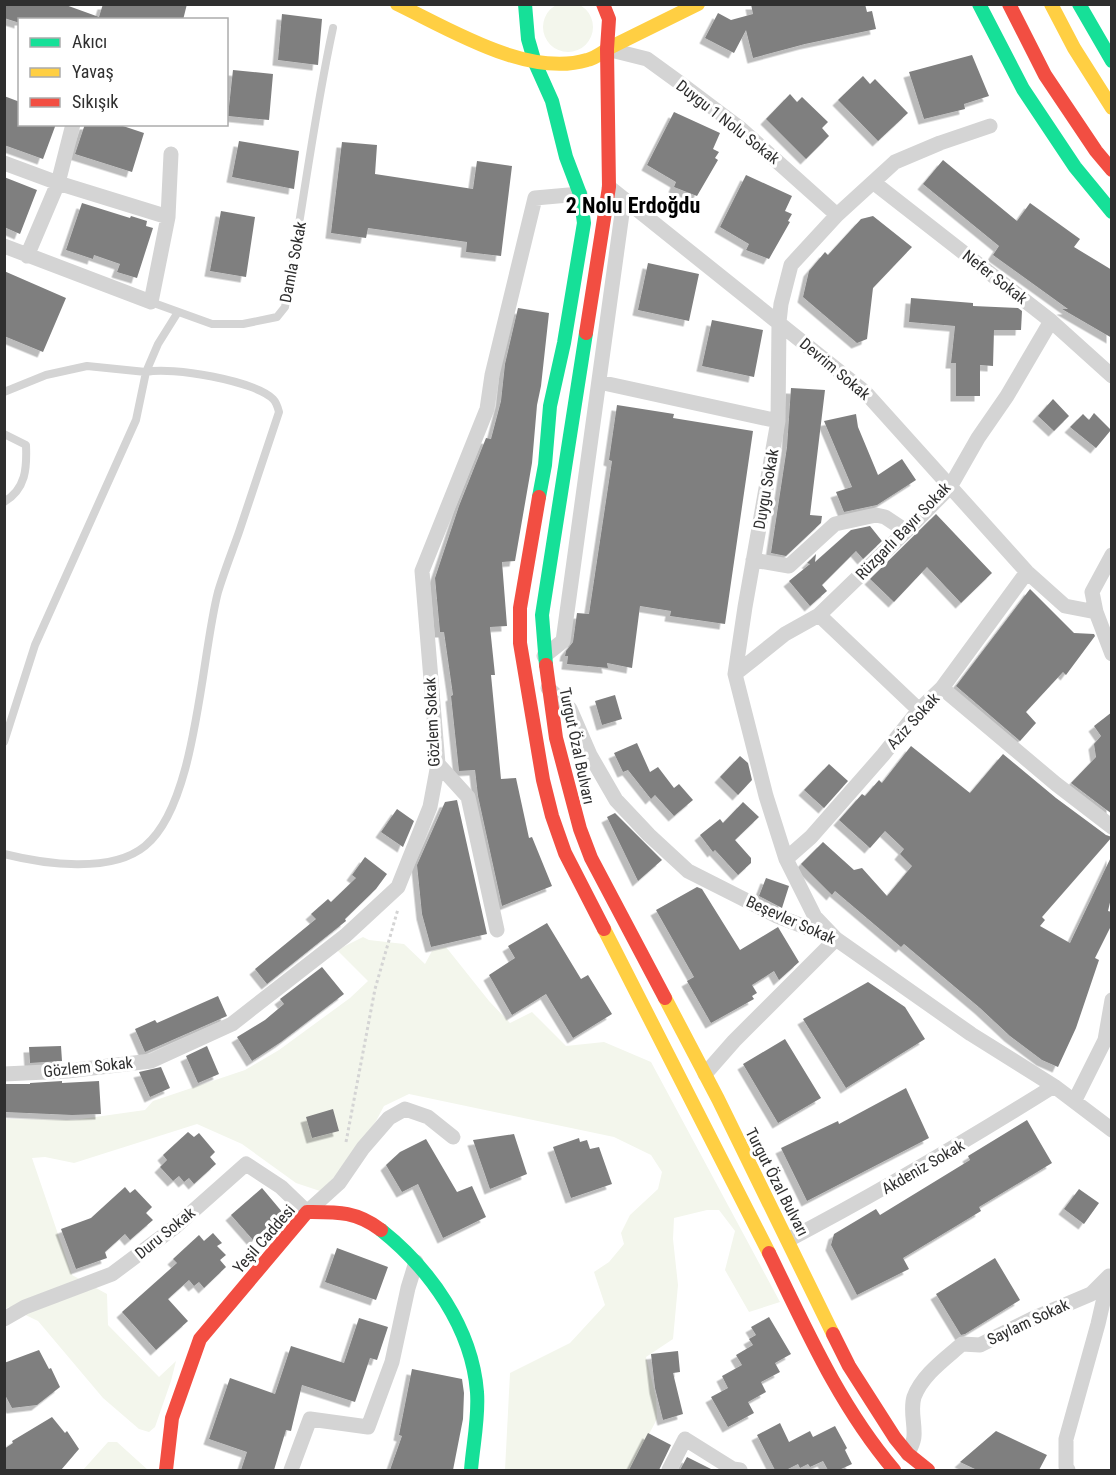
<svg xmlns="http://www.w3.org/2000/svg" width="1116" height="1475" font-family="'Roboto Condensed',sans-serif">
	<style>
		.green { fill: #f3f6ec }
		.building { fill: #7f7f7f; filter: url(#shadow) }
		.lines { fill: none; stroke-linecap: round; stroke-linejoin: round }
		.path { stroke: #d4d4d4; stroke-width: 3; stroke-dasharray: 3 3; stroke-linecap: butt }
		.lane { stroke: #d4d4d4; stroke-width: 8 }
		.street { stroke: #d4d4d4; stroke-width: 15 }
		.fast { stroke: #16e098; stroke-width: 14 }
		.slow { stroke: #ffcf43; stroke-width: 14 }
		.jam { stroke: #f24e42; stroke-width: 14 }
		.labels { text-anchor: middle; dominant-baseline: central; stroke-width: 6; stroke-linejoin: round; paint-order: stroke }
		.street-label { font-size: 16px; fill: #2f2f2f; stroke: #fff }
		.district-label { font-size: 22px; font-weight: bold; fill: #000; stroke: #fff }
	</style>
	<defs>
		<filter id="shadow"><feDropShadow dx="-5.5" dy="5.5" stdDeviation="0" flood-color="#0004"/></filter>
	</defs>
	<rect width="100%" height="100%" fill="#fff"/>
	<path class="green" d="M543 27a25 25 0 1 1 50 0a25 25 0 1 1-50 0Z
		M363 937 369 940 404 944 425 964 432 951 446 947 489 1001 510 1023 532 1012 566 1046 604 1042 651 1062 780 1302 749 1312 725 1270 735 1231 719 1210H707L674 1218 673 1239 678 1285 673 1339 646 1357 656 1397 657 1419 630 1470H505L510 1373 570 1343 605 1305 594 1272 609 1262 624 1244 621 1233 630 1215 658 1189 662 1172 651 1155 614 1137 409 1094 384 1106 376 1121 340 1172 320 1191 296 1183 242 1144 197 1124 74 1163 45 1157 32 1158 72 1275 107 1294 108 1325 159 1377 176 1361 171 1381 155 1427 149 1432 139 1429 103 1398 38 1321 9 1307 5 1309V1119L74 1120 145 1110 153 1101 245 1070 279 1050 350 998 368 981 337 950Z
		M108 1442H117L148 1470H83Z"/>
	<path class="building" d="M4 4H63L99 17 103 4H187L183 20H20V23L4 18Z
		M751 4H865L867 12 872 11 876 29 805 44 753 58 746 30 734 53 705 38 718 13 731 20 753 14Z
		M282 14 322 19 318 65 278 60Z
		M972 55 989 96 964 104 965 109 924 119 909 72Z
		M233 70 273 74 269 120 228 116Z
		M863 76 870 84 875 79 908 113 878 141 838 100Z
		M790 94 797 102 802 97 828 122 822 128 829 136 806 159 766 119Z
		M4 96 20 102V124H56L43 159 4 145Z
		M674 112 720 133 713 149 719 152 715 158 718 160 697 196 674 187 676 182 647 165Z
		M85 124H117L144 133 132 172 75 154Z
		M239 141 299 151 294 189 232 177Z
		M342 142 377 145 375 174 473 189 477 161 512 166 501 256 466 252 467 242 368 228 366 238 331 233Z
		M943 160 1017 221 1030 203 1080 239 1074 247 1112 270V338L1062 309H1068L993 255 999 246 923 184Z
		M746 175 792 196 785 211 792 214 788 221 790 222 769 259 746 250 749 244 720 227Z
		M4 177 37 190 20 234 4 227Z
		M82 203 130 218 131 216 147 221 146 226 153 228 137 278 117 272 120 264 94 255 93 259 66 250Z
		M221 211 255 217 246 277 210 271Z
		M873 216 912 247 873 288 867 339 857 343 803 297 809 271 825 252 828 255 861 219Z
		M648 263 699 274 689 321 638 310Z
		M4 271 66 298 43 352 4 336Z
		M911 298 973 303V306L1018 308 1022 311 1021 330H994L993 366 980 365V396H956V363H951L955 326 909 322Z
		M518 308 549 313 541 386 537 405 532 463 515 561 502 562 507 626 490 627 495 675H491L501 779 516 778 529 838 532 837 552 886 502 906 478 796 475 770 459 771 451 696 453 695 444 632H440L435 578 459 506 486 438 491 439 501 401 505 364Z
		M712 320 763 330 754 377 702 366Z
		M791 388 825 390 810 515 822 516 821 523 786 556 771 553 787 447Z
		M1053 399 1069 416 1054 431 1038 416Z
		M617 405 674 414 673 418 753 431 725 624 670 616 671 611 640 606 632 668 607 663 608 668 567 664 568 656H565L566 651 573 642 577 613 589 614 612 461 609 460Z
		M1094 413 1111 430 1096 448 1070 427 1083 414 1089 420Z
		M856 414 858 427 878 475 902 459 916 480 877 505 844 512 836 492 852 487 824 421Z
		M936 514 992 573 961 603 927 567 894 602 870 579Z
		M870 526 882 541 863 559 856 551 822 585 827 591 810 606 789 581 810 564 807 563 816 554 815 562 851 530Z
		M1030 589 1074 633 1094 634 1095 636 1066 675 1063 672 1026 712 1036 723 1020 741 956 686Z
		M615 695 622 719 602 725 595 701Z
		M1112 712V814L1071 783 1096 757 1094 744 1101 736 1094 726Z
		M637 743 650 772 658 767 674 788 679 784 693 800 674 816 655 795 651 799 628 770 623 772 614 753Z
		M911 746 970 793 1003 754 1056 798 1106 835 1112 837 1042 917 1045 920 1040 926 1070 943 1112 855V894L1108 911 1112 912V924L1095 958 1099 960 1076 1028 1058 1067 1042 1060 1010 1036 980 1008 904 944 901 947 835 891 832 895 801 864 823 842 854 870 862 868 887 896 912 866 900 854 904 849 885 831 870 848 839 820 862 794 865 796 879 780 882 783Z
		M740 756 748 763 752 780 738 795 720 777Z
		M829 764 848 781 824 808 804 790Z
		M457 800 487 934 431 947 422 914 417 865 445 802Z
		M743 802 759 817 735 840 751 858V863L738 875 715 850 713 852 700 835 720 819 723 823Z
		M397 809 414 821 403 847 381 832Z
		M615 813 662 860 638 881 607 817Z
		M365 857 387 874 376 889 345 919 346 921 267 984 255 969 316 919 311 914 328 899 331 902 356 878 352 875Z
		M766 878 789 886 782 908 759 896Z
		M697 887 702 889 740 950 778 927 799 962 779 980 774 971 752 985 757 993 752 996 754 999 711 1023 687 981 694 977 656 910Z
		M547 923 581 979 588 975 612 1014 573 1038 546 994 512 1015 489 975 515 958 508 946Z
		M322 967 344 994 281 1042 252 1061 237 1037 265 1020 284 1004 280 999Z
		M868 982 905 1007 925 1039 846 1088 803 1019Z
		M218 996 227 1016 145 1052 135 1029 155 1020 157 1023Z
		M785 1039 821 1098 778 1123 743 1064Z
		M61 1046 62 1061 30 1063 29 1047Z
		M207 1046 219 1074 198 1083 186 1056Z
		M161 1067 170 1088 150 1097 139 1072Z
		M62 1081V1083L99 1081 101 1114 72 1115 4 1112V1084H30V1083Z
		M906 1088 929 1138 807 1201 781 1148 838 1121 839 1124Z
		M333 1109 339 1131 312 1138 306 1117Z
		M1027 1120 1052 1163 979 1207 981 1211 903 1258 909 1269 857 1295 831 1245 834 1234 876 1209 880 1215 970 1160 968 1156Z
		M188 1132 194 1137 199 1133 215 1152 210 1157 216 1164 194 1184 189 1178 184 1182 179 1176 173 1181 160 1167 167 1160 163 1155Z
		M514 1134 527 1174 490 1189 473 1140Z
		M579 1138 580 1142 587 1140 590 1149 599 1147 612 1184 571 1198 553 1147Z
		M426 1139 457 1192 472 1186 486 1217 443 1238 418 1184 402 1192 386 1165 400 1152Z
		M125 1187 130 1193 135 1189 152 1207 146 1213 153 1220 130 1240 125 1234 105 1252 107 1258 76 1269 61 1229 91 1218Z
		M262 1188 283 1213 253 1240 231 1215Z
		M1079 1189 1099 1203 1084 1224 1064 1209Z
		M213 1233 222 1243 217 1246 226 1255 220 1260 226 1267 204 1288 199 1282 194 1286 189 1280 168 1299 188 1321 156 1350 122 1312 177 1263 173 1259 199 1235 204 1241Z
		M337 1248 388 1267 376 1300 325 1282Z
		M995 1258 1020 1300 965 1334 961 1335 936 1294Z
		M769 1317 791 1354 775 1363 780 1372 761 1382 766 1392 748 1402 754 1413 728 1427 711 1397 728 1388 722 1376 742 1365 736 1355 753 1345 749 1339 756 1335 751 1327Z
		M359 1318 388 1327 377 1360 370 1358 355 1402 302 1385 291 1431 286 1430 274 1470H241L247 1452 209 1439 230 1378 275 1394 291 1346 344 1363Z
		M39 1350 49 1369 51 1368 60 1387 37 1405 12 1408 4 1393V1363Z
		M678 1351 680 1372 673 1373 683 1414 663 1420 655 1388 651 1354Z
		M412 1369 462 1379 464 1393 463 1419 453 1470H390L402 1436 399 1435Z
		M52 1417 65 1433 67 1431 79 1449 61 1470H4V1449L13 1443 12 1441Z
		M780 1423 789 1442 810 1431 813 1437 835 1426 847 1448 845 1450 852 1464 839 1470H828L823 1461 810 1467 808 1464 800 1468 798 1464 786 1470H775L757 1435Z
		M996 1431 1047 1455 1039 1470H977L960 1462Z
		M648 1433 671 1445 659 1470H629Z
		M687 1457 713 1470H680Z"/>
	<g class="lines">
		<path class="path" d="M346 1142 375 989 398 909"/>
		<path class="lane" d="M151 302 212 324H243L277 317 285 307C302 215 313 120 333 28
			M4 392 46 375 87 366 146 372 158 344 178 312
			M4 434 26 445C27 468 26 489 4 502
			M4 742 35 645 136 420 146 372C171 366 255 381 273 399 276 402 278 408 279 412 266 452 252 492 239 532 232 552 224 572 218 592 201 656 197 804 145 846 111 874 44 864 4 854"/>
		<path class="street" d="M607 49 647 59 680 83 741 129 837 215
			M4 163 58 183 168 217
			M873 182 1051 321 1112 376
			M609 187 865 392 1027 572 1065 606 1096 612
			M4 246 151 302 168 217 171 154
			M27 256 58 183 73 124
			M599 382 778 421
			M1112 555 1092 592 1096 612 1112 654
			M753 560 789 566 835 524 876 515 885 517 906 531
			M819 615 919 710
			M544 656 563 641 624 199
			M735 674 785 634 819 615 906 531 950 487 978 438 1007 396 1051 321
			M548 688 570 709 590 755 616 800 649 835 688 871 777 916 836 939 971 1034 1054 1086 1112 1130
			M942 688 1056 784 1112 827
			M438 764 468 797 497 930
			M786 859 811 837 883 755 919 710 942 688 1027 572
			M4 1074 67 1071 151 1061 232 1024 345 936 398 887 430 807 438 764 422 571 487 409 492 375 535 198 580 194
			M705 1074 734 1041 836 939 815 917 786 859 766 796 735 674 745 607 778 421 779 322 781 304 791 265 837 215 895 162 940 143 990 126
			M1075 1100 1105 1040 1112 1000
			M788 1240C880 1192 966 1141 1054 1086
			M4 1319 25 1307 112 1274 175 1227 246 1164 281 1187 307 1212 339 1183 363 1148 389 1118 405 1109 428 1117 453 1137
			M908 1454C910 1448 914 1442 914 1436 915 1423 910 1410 914 1397 922 1375 945 1359 962 1344L980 1345 1032 1319 1091 1294 1108 1277
			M291 1470 310 1419 368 1427 392 1362 408 1288 416 1262
			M669 1470 685 1439 733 1469 740 1470
			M1068 1470 1066 1467V1439L1098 1324 1109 1276"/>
		<path class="fast" d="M525 4 528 39 535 63 552 101 566 157 580 194 584 223 564 343 550 406 545 465 539 497
			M979 4 1023 89 1075 167 1112 212
			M1079 4 1112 61
			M546 665 542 615 586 333
			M381 1230C430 1269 472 1328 477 1392 479 1418 473 1444 471 1470"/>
		<path class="slow" d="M397 4C449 29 528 78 587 60 597 58 606 49 615 45 643 31 670 18 698 4
			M1051 4 1074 48 1112 108
			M604 929 769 1253
			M665 998 718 1099 833 1334"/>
		<path class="jam" d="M1009 4 1045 75 1096 151 1112 170
			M586 333 609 187 607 49 609 19 603 4
			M539 497 520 608V643L543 780 552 816 565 853 604 929
			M546 665 556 738 580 829 591 858 665 998
			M769 1253C806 1329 839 1405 894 1470
			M833 1334 849 1366 895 1438 908 1454 928 1470
			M166 1470 172 1418 200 1339 307 1212C337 1212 356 1211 381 1230"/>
	</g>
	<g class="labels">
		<g class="street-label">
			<text transform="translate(728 122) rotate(38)">Duygu 1 Nolu Sokak</text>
			<text transform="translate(293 262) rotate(-79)">Damla Sokak</text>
			<text transform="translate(995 277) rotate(38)">Nefer Sokak</text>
			<text transform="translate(835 369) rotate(40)">Devrim Sokak</text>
			<text transform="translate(766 489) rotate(-80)">Duygu Sokak</text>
			<text transform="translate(903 531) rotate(-46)">Rüzgarlı Bayır Sokak</text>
			<text transform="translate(913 721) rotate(-48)">Aziz Sokak</text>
			<text transform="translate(432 722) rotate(-93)">Gözlem Sokak</text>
			<text transform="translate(577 746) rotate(78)">Turgut Özal Bulvarı</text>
			<text transform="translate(791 920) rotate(24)">Beşevler Sokak</text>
			<text transform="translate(88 1067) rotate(-6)">Gözlem Sokak</text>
			<text transform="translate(923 1167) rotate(-30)">Akdeniz Sokak</text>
			<text transform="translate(777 1182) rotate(63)">Turgut Özal Bulvarı</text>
			<text transform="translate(165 1233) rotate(-39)">Duru Sokak</text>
			<text transform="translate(264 1239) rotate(-49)">Yeşil Caddesi</text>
			<text transform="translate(1028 1322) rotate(-25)">Saylam Sokak</text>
		</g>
		<g class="district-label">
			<text x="633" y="205">2 Nolu Erdoğdu</text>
		</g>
	</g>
	<rect width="1116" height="1475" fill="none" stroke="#2f2f2f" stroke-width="12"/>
	<rect x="18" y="18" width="210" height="108" fill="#ffffff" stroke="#acacac" stroke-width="1.5"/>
	<rect x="30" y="38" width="30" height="9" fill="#16e098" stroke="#acacac" stroke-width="1.5"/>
	<text x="72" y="48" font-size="18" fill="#2f2f2f">Akıcı</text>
	<rect x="30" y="68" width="30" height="9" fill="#ffcf43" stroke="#acacac" stroke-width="1.5"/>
	<text x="72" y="78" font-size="18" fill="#2f2f2f">Yavaş</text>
	<rect x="30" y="98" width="30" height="9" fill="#f24e42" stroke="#acacac" stroke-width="1.5"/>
	<text x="72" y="108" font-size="18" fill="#2f2f2f">Sıkışık</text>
</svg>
